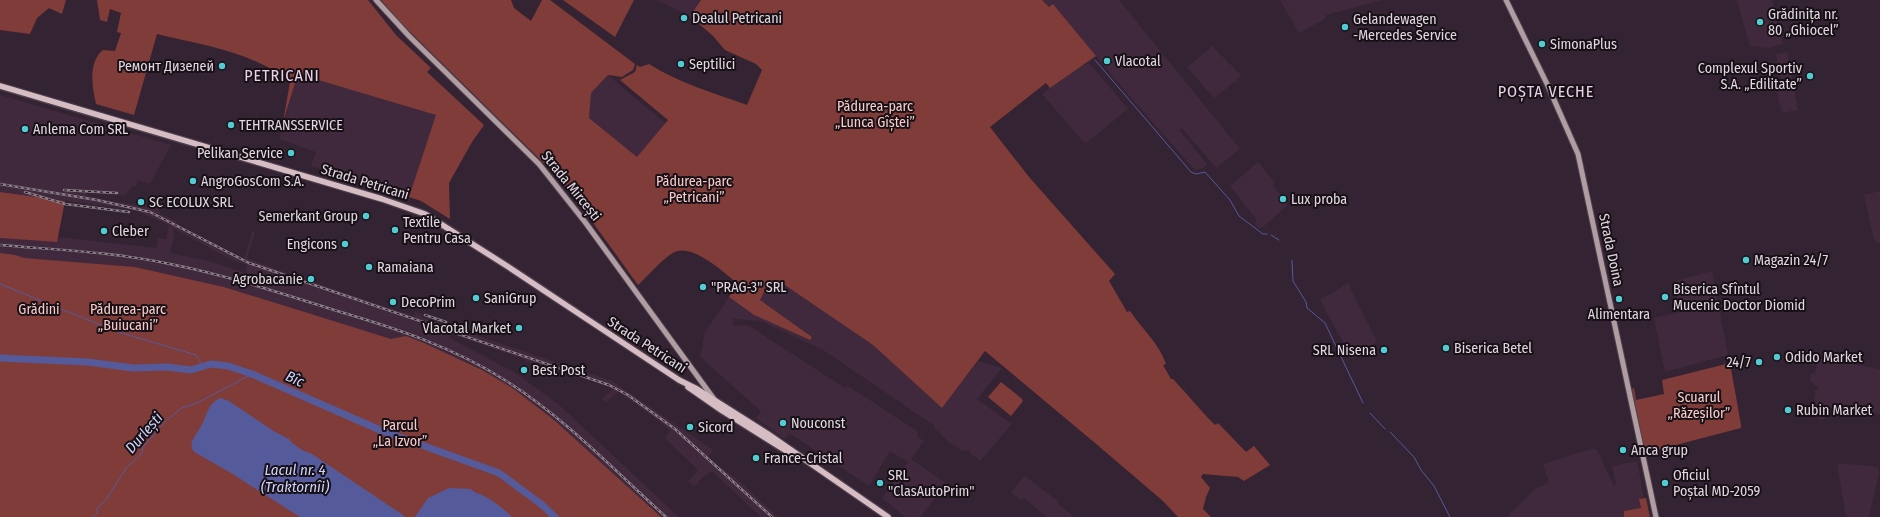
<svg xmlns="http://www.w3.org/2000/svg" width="1880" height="517" font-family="'Fira Sans Condensed',sans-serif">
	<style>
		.built { fill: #40293d; fill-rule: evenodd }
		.green { fill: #803c39 }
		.water { fill: #555a9b }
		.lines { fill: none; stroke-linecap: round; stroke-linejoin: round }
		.stream { stroke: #555a9b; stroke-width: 1 }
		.river { stroke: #555a9b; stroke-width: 7 }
		.secondary-casing { stroke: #50404e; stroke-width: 7 }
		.primary-casing { stroke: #50404e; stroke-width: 8 }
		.secondary { stroke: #b09da2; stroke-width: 5 }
		.primary { stroke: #d6bdc4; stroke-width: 5.5 }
		.rail-casing { stroke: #8c7e8a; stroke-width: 2.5 }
		.rail { stroke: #171016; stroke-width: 1; stroke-dasharray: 3; stroke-linecap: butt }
		.poi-dot { fill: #51ccd2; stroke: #171016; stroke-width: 1.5 }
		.labels { text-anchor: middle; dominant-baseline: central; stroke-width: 4; stroke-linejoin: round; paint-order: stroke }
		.poi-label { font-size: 14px; fill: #e3d8e1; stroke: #171016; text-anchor: start }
		.park-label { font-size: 14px; fill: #fbccc8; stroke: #171016 }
		.street-label { font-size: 14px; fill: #e3d8e1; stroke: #171016 }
		.water-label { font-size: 15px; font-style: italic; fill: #ced3fa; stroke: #171016 }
		.quarter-label { font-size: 16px; letter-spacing: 1px; fill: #ead3e6; stroke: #171016 }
	</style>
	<rect width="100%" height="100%" fill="#342332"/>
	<path class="built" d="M656 0H701L690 16Z
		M1042 0H1119L1240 149 1216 168 1182 128 1179 130 1207 164 1203 168 1195 170 1125 91 1053 4 1049 7Z
		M1280 0H1382L1326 15 1325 19 1299 33Z
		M1737 0H1772L1783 44 1768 48 1750 46Z
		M1212 46 1241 75 1237 80 1214 98 1187 67Z
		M1787 52 1798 110 1782 113 1777 92 1783 90 1776 54Z
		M1089 63 1128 109 1085 144 1042 94 1078 68Z
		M298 74 437 115 409 197 390 189 311 166 316 152 279 139Z
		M608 75 666 124 637 157 589 118 591 93Z
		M0 95 171 145 150 184 138 180 136 186H132L126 195 87 193V198L159 208 160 214 176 221 175 223 244 259 252 232 255 233 247 258 287 273 303 276 310 279V281L413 316 415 312 422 314V317L612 381 713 450 708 458 738 480 778 517H761L712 471 704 476 694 487 688 481 697 471V469L665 438 670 431 658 420 618 392 606 402 602 398 614 389 550 366 548 371 518 357 452 334 450 338 514 372 557 403 679 517H654L392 340 224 287 135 267 0 257V238L57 242 58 237 156 248 158 238 166 239 169 225 135 210 0 192ZM173 228 228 258 247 265 245 273 209 261 170 253 174 237Z
		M1258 162 1275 183 1273 185 1288 205 1263 227 1259 228 1255 224 1257 220 1230 186Z
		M1880 191V243H1878L1874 240 1864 195Z
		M1712 271 1728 355 1665 372 1654 318 1681 312 1672 282Z
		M779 280 873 345 942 408 978 361 1002 368 977 399 1012 424 980 461 970 453 969 450 963 451 950 443 934 428 935 426 823 350 761 321 733 319V326L745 325 751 327 845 388 848 386 917 431 918 437 924 441 911 459 947 484 920 517H905L882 498 908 462 890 451 869 486 789 433 785 439 756 418 761 411 700 357 705 332 729 297 754 315 810 340 812 337 760 300 765 290 774 288Z
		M1348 283 1377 342 1352 359 1320 300Z
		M1818 358 1880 369V414L1830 408 1826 411 1825 419 1819 420 1814 396 1816 395 1814 390H1818V386L1814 385V382H1811L1810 374 1815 373Z
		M1594 448 1597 450 1614 486 1616 483 1612 466 1637 461 1644 498 1639 499 1641 508 1624 511V517H1507L1534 490 1549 482 1543 464Z
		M1837 463 1878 467 1879 473 1869 517H1846Z
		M1025 476 1059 502 1058 504 1074 517H1045L1046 516 1024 498 1021 501 1011 492Z"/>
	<path class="green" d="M0 0H66L62 14 49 8 37 18 30 34 0 30Z
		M97 0H368L396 35 431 68 427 72 484 125 472 142 449 183 450 219 421 201 409 197 436 115 298 74 283 122 290 82C254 52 202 45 157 34L134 115 96 104C92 87 88 62 103 50L115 51 121 33 117 32 121 13 110 9 107 22 100 20Z
		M381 0H511L514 8 531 21 542 0H550L635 64 633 70 622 77 608 75 591 93 589 118 637 157 668 120 620 80 635 72 637 65 640 67 649 64C679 83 714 93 747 105L762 70 756 64 725 50 713 36 690 16 701 0H1042L1049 7 1053 4 1096 56 1050 88 1046 83 990 127 1029 177 1115 274 1109 281 1127 312 1130 311C1142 329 1159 343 1166 364L1163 365 1171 379H1173C1188 395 1200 410 1214 424L1216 425 1218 423 1246 452 1254 446 1270 465 1244 481 1238 477 1203 474 1201 477 1210 488 1206 497 1203 509 1211 517H1178L1163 501 1095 443 985 351 942 408 873 345 779 281 774 288 765 290 760 300 812 337 810 340 754 315 729 297 737 283C723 272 692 242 673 253 663 258 647 277 638 285L578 202 557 176 400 22Z
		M563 0H634L615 37Z
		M0 192 65 201 57 242 0 238Z
		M0 253 15 255 24 258 135 267 224 287 391 339 406 336 424 343 482 370 511 387 554 420 661 517H0Z
		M1730 363 1741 425V428L1645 453 1632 389 1634 388 1636 400 1664 394 1662 380Z
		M1001 382 1021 398 1023 401 1011 416 988 397Z
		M1646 498 1650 517H1624V511L1641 508 1639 499Z"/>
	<path class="water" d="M220 398 229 401 275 432 289 439 292 443 302 450 312 454 406 517H300L231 473 196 453C185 446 197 434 201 426 207 416 207 404 220 398Z
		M449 488 471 489C474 493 478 493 482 495 493 500 504 509 512 517H415L428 498Z"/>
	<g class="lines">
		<path class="stream" d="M1095 60 1191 172 1196 174 1205 172 1230 200 1239 216 1263 234H1267
			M1271 235 1279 240
			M1292 260 1293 281 1306 302 1307 308 1325 323 1363 403
			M0 284 115 331 196 355 203 366
			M1370 413 1385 429
			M1390 432 1414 457 1421 470 1434 486 1450 517
			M93 517 97 513V508L106 500 126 468 142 453 143 447 153 436 156 430 168 419 182 408 197 403 252 374"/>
		<path class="river" d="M0 358 88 362 133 368 167 367 191 370 211 364 228 366 252 374 380 430 499 473 541 504 555 517"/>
		<defs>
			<path id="secondary" d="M376 0 409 36 539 164 585 222 714 399
				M1506 0 1548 86 1578 154 1656 517"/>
			<path id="primary" d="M0 86 382 199 425 214 507 266 679 380 697 389 768 434 888 517
				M688 387 721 410 788 452"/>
		</defs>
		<use href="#secondary" class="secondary-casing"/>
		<use href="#primary" class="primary-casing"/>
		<use href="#secondary" class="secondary"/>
		<use href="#primary" class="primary"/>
		<defs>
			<path id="rail" d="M0 184 97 200 150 212 249 263 609 385 628 395 675 429 772 517
				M64 190 117 193
				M25 192 65 204 129 212
				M0 245C57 250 114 252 170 264 226 275 280 293 334 310 395 328 454 347 508 382 566 419 615 471 666 517
				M432 298 453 305
				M425 315 446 322"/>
		</defs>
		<use href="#rail" class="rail-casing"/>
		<use href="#rail" class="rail"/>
	</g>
	<g class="poi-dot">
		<circle cx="684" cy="18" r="4"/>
		<circle cx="1760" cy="22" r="4"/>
		<circle cx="1345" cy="27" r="4"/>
		<circle cx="1542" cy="44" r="4"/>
		<circle cx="1107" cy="61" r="4"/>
		<circle cx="681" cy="64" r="4"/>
		<circle cx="222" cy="66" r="4"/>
		<circle cx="1810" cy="76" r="4"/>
		<circle cx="231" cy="125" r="4"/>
		<circle cx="25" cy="129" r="4"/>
		<circle cx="291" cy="153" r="4"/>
		<circle cx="193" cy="181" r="4"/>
		<circle cx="1283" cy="199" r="4"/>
		<circle cx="141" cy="202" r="4"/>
		<circle cx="366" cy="216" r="4"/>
		<circle cx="395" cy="230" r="4"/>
		<circle cx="104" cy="231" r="4"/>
		<circle cx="345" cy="244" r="4"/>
		<circle cx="1746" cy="260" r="4"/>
		<circle cx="369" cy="267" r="4"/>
		<circle cx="311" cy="279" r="4"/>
		<circle cx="703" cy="287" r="4"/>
		<circle cx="1665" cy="297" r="4"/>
		<circle cx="476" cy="298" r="4"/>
		<circle cx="1619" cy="299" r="4"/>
		<circle cx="393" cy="302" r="4"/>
		<circle cx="519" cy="328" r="4"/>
		<circle cx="1446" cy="348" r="4"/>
		<circle cx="1384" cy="350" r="4"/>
		<circle cx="1777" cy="357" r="4"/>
		<circle cx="1759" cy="362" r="4"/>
		<circle cx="524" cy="370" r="4"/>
		<circle cx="1788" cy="410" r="4"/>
		<circle cx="783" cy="423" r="4"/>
		<circle cx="690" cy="427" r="4"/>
		<circle cx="1623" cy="450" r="4"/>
		<circle cx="756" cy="458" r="4"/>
		<circle cx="880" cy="483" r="4"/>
		<circle cx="1665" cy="483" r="4"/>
	</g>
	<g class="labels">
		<g class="poi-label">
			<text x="1768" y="14">Grădinița nr.<tspan x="1768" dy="16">80 „Ghiocel”</tspan></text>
			<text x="692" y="18">Dealul Petricani</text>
			<text x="1353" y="19">Gelandewagen<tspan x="1353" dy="16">-Mercedes Service</tspan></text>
			<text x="1550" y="44">SimonaPlus</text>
			<text x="1115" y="61">Vlacotal</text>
			<text x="689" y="64">Septilici</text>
			<text x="214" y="66" text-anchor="end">Ремонт Дизелей</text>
			<text x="1802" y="68" text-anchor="end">Complexul Sportiv<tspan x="1802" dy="16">S.A. „Edilitate”</tspan></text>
			<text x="239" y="125">TEHTRANSSERVICE</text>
			<text x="33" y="129">Anlema Com SRL</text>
			<text x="283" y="153" text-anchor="end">Pelikan Service</text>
			<text x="201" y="181">AngroGosCom S.A.</text>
			<text x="1291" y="199">Lux proba</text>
			<text x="149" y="202">SC ECOLUX SRL</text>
			<text x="358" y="216" text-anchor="end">Semerkant Group</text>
			<text x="403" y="222">Textile<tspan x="403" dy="16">Pentru Casa</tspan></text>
			<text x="112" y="231">Cleber</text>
			<text x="337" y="244" text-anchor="end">Engicons</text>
			<text x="1754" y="260">Magazin 24/7</text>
			<text x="377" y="267">Ramaiana</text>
			<text x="303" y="279" text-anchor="end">Agrobacanie</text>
			<text x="711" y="287">"PRAG-3" SRL</text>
			<text x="1673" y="289">Biserica Sfîntul<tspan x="1673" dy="16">Mucenic Doctor Diomid</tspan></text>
			<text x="484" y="298">SaniGrup</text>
			<text x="401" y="302">DecoPrim</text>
			<text x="1619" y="314" text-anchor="middle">Alimentara</text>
			<text x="511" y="328" text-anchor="end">Vlacotal Market</text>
			<text x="1454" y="348">Biserica Betel</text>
			<text x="1376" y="350" text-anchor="end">SRL Nisena</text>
			<text x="1785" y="357">Odido Market</text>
			<text x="1751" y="362" text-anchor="end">24/7</text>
			<text x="532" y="370">Best Post</text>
			<text x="1796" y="410">Rubin Market</text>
			<text x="791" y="423">Nouconst</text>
			<text x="698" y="427">Sicord</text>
			<text x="1631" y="450">Anca grup</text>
			<text x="764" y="458">France-Cristal</text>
			<text x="888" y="475">SRL<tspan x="888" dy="16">"ClasAutoPrim"</tspan></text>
			<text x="1673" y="475">Oficiul<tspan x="1673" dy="16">Poștal MD-2059</tspan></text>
		</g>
		<g class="park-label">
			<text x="875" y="106">Pădurea-parc<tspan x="875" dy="16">„Lunca Gîștei”</tspan></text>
			<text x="694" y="181">Pădurea-parc<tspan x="694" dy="16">„Petricani”</tspan></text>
			<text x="39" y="309">Grădini</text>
			<text x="128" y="309">Pădurea-parc<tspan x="128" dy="16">„Buiucani”</tspan></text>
			<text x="1699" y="397">Scuarul<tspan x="1699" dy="16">„Răzeșilor”</tspan></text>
			<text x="400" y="425">Parcul<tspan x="400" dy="16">„La Izvor”</tspan></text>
		</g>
		<g class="street-label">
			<text transform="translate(365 182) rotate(17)">Strada Petricani</text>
			<text transform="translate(571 186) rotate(51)">Strada Mircești</text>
			<text transform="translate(1611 250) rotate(78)">Strada Doina</text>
			<text transform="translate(647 345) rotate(33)">Strada Petricani</text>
		</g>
		<g class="water-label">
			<text transform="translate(295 379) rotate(24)">Bîc</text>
			<text transform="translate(144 433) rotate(-49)">Durlești</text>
			<text x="295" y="470">Lacul nr. 4<tspan x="295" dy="17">(Traktornîi)</tspan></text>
		</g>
		<g class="quarter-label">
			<text x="282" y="75">PETRICANI</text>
			<text x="1546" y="91">POȘTA VECHE</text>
		</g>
	</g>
</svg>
